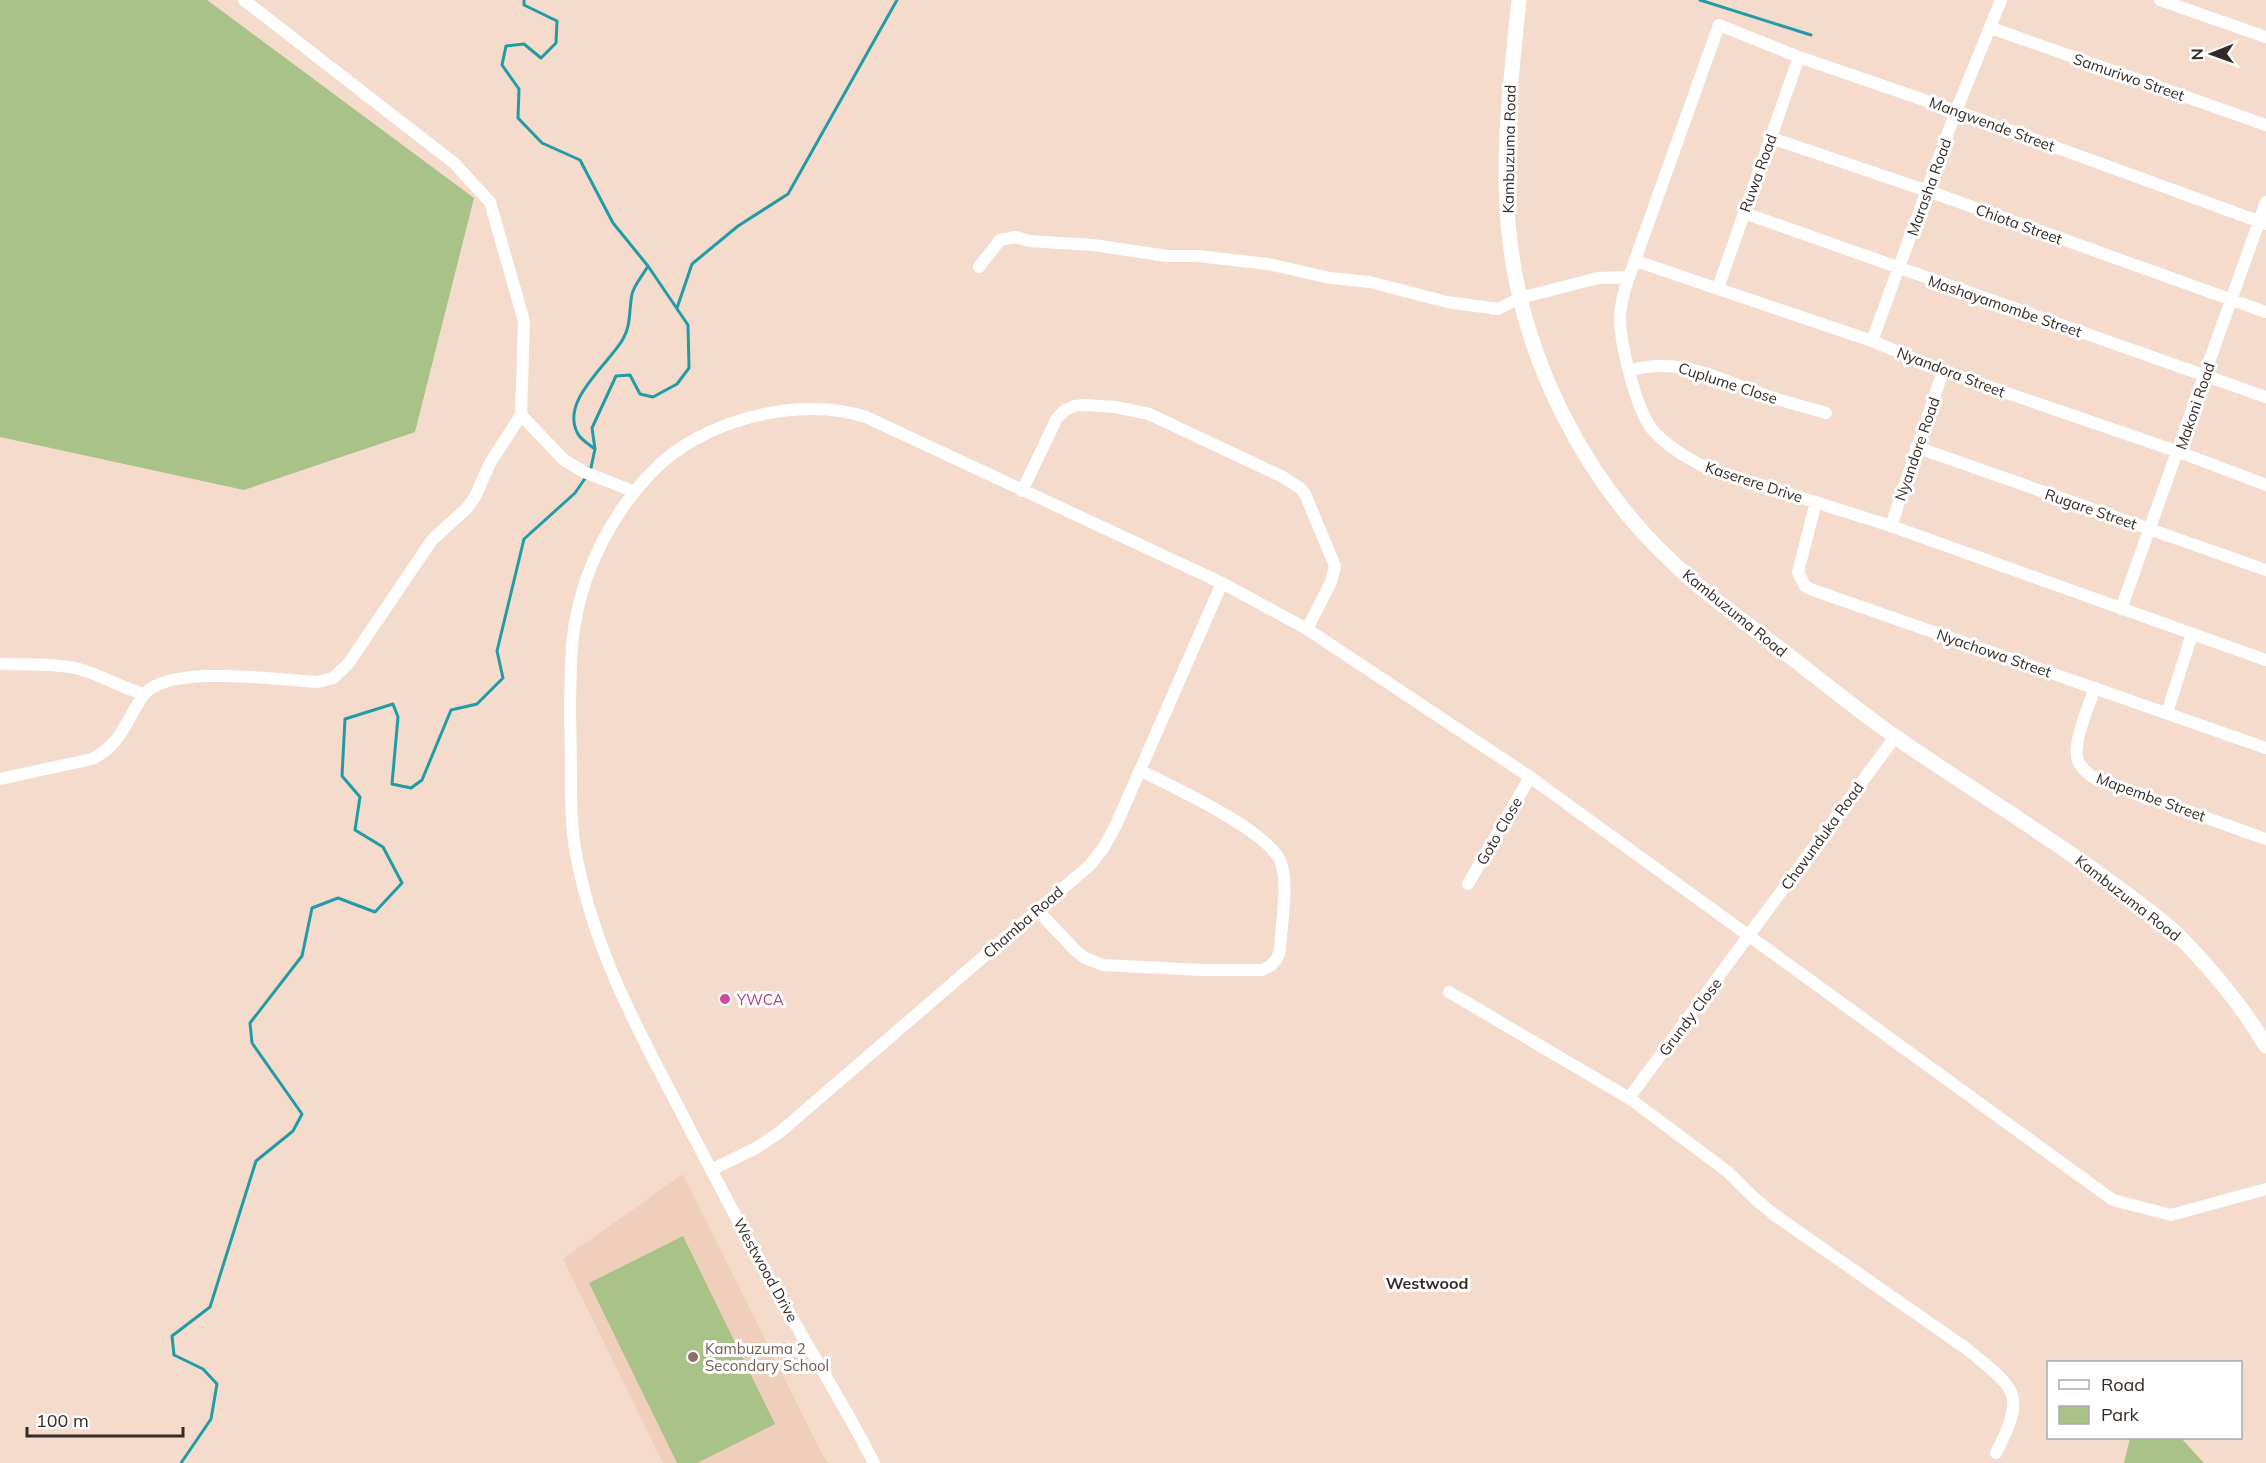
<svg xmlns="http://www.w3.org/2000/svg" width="2266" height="1463" font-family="Mulish,sans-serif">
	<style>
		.built { fill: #efcebb }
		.green { fill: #a9c288 }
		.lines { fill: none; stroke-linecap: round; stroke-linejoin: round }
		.stream { stroke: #219ca6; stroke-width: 3 }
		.minor { stroke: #fff; stroke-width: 12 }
		.major { stroke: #fff; stroke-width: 15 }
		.hotel-dot { fill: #d1479c; stroke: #fff; stroke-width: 2 }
		.education-dot { fill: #8d6e63; stroke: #fff; stroke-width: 2 }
		.labels { text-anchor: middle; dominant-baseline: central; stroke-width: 6; stroke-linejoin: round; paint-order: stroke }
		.street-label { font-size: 15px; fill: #352b25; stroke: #fff }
		.hotel-label { font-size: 15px; fill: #b23c85; stroke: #fff; text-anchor: start }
		.education-label { font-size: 15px; fill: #785e54; stroke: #fff; text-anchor: start }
		.neighbourhood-label { font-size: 16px; font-weight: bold; fill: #352b25; stroke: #fff }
	</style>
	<rect width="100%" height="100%" fill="#f5dbcc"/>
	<path class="built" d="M683 1174 823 1456 829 1463H663L563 1259Z"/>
	<path class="green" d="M0 0H207L474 198 415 432 244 490 0 437Z
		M683 1236 775 1424 697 1463H677L589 1283Z
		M2130 1438H2181L2204 1463H2124Z"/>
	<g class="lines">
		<path class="stream" d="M524 0V5L557 21 556 43 541 58 524 44 506 46 502 65 519 89 518 118 542 143 580 160 613 223 648 266 688 325 689 368 677 384 653 397 640 394 630 375 616 376 592 428 595 449 590 472
			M1700 0 1811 35
			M677 308 692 264 738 226 788 194 897 0
			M595 449C590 445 581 440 578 434 559 401 609 364 623 339 631 326 629 309 632 294 634 285 643 275 648 266
			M181 1463 211 1419 217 1384 203 1369 174 1355 172 1336 210 1307 256 1161 293 1131 302 1114 252 1043 250 1023 302 956 312 908 338 898 375 912 402 883 383 847 355 830 360 797 342 776 345 719 393 704 398 717 392 784 411 788 422 780 451 710 477 704 503 678 497 651 524 539 575 493 586 477"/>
		<path class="minor" d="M2160 0 2266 37
			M1991 28 2266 125
			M1771 138 1928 191 2266 312
			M1744 213 2266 397
			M2266 224 1956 111 1799 57 1719 25 1629 277C1624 291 1620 304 1620 318 1620 343 1636 408 1651 428 1666 446 1686 458 1707 468L1891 526 2266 660
			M1636 261 1872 341 1943 371 2179 452 2266 485
			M979 267 1000 240 1016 237 1029 241 1093 245 1167 256H1198L1268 264 1330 278 1370 282 1447 302 1498 309 1520 298 1598 278 1629 277
			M1718 288 1799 57
			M1872 341 1956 111 2001 0
			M1629 371C1676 356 1715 377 1759 393 1780 401 1804 406 1826 413
			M521 415 564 460 584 472 633 491
			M1916 447 2266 570
			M1022 491 1057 418 1064 411 1074 406 1084 405 1115 407 1149 414 1283 477 1300 488 1305 494 1335 566 1331 582 1307 629
			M1816 502 1798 572 1805 586 1810 589 2266 748
			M1891 526 1943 371
			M2121 609 2266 202
			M0 664C25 665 54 663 79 669 102 675 121 688 144 694
			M2095 688C2089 705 2070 748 2079 763 2082 769 2088 773 2092 777L2266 839
			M2167 713 2192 634
			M0 779 92 759C123 743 125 721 143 696 166 663 279 680 317 682L333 678 348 664 432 540 467 508 475 497 490 463 521 415 524 321 490 202 454 163 244 0
			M1468 884 1530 777
			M1038 911 1077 952 1085 958 1103 965 1202 970H1262L1270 966 1277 959 1280 950C1281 925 1289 886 1281 863 1271 832 1172 786 1141 771
			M1449 992 1629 1098 1728 1172 1754 1198 1776 1216 1967 1349C2016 1390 2027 1392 1996 1453
			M1629 1098 1895 737
			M711 1170 756 1148 780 1132 1090 865 1104 847 1116 825 1222 583
			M874 1463C846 1408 813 1356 783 1302 747 1239 713 1174 680 1110 636 1027 593 947 576 854 571 828 571 801 571 775 571 750 570 726 570 702 571 676 570 649 575 623 584 568 613 512 652 472 701 420 799 395 866 417L1222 583 1307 629 1530 777 2113 1200 2171 1215 2266 1189"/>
		<path class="major" d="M1519 0C1511 80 1500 162 1510 242 1524 359 1583 477 1668 558 1706 595 1750 626 1792 658 1827 685 1861 713 1897 738 1933 763 1970 787 2007 811 2049 839 2092 867 2132 898 2148 910 2166 923 2180 937 2212 970 2243 1007 2266 1046"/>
	</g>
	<circle class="hotel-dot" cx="725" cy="999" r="6"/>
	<circle class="education-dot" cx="693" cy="1357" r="6"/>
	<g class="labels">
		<g class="street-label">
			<text transform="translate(2129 77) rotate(19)">Samuriwo Street</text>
			<text transform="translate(1992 124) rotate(20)">Mangwende Street</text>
			<text transform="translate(1509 149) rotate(-89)">Kambuzuma Road</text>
			<text transform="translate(1758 173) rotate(-70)">Ruwa Road</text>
			<text transform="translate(1929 187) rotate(-70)">Marasha Road</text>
			<text transform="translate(2019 224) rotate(20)">Chiota Street</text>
			<text transform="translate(2005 306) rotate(19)">Mashayamombe Street</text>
			<text transform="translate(1951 372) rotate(21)">Nyandora Street</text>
			<text transform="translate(1728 383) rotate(18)">Cuplume Close</text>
			<text transform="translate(2195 406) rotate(-71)">Makoni Road</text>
			<text transform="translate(1917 449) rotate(-71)">Nyandore Road</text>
			<text transform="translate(1754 482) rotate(18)">Kaserere Drive</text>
			<text transform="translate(2091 509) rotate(19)">Rugare Street</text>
			<text transform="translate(1735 613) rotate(39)">Kambuzuma Road</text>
			<text transform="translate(1994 653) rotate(19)">Nyachowa Street</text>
			<text transform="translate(2151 797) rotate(20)">Mapembe Street</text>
			<text transform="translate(1499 831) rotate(-60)">Goto Close</text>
			<text transform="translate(1822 836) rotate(-54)">Chavunduka Road</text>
			<text transform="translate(2128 898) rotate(38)">Kambuzuma Road</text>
			<text transform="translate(1023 922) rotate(-41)">Chamba Road</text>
			<text transform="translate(1690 1017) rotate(-53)">Grundy Close</text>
			<text transform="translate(766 1270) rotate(61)">Westwood Drive</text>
		</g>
		<g class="hotel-label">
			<text x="737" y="999">YWCA</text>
		</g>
		<g class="education-label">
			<text x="705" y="1348">Kambuzuma 2<tspan x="705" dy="17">Secondary School</tspan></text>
		</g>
		<g class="neighbourhood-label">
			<text x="1427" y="1283">Westwood</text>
		</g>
	</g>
	<rect x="2047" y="1361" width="195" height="78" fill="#ffffff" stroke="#aeaaa8" stroke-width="1.5"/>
	<rect x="2059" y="1380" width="30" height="9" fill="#ffffff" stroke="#aeaaa8" stroke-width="1.5"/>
	<text x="2101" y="1391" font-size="18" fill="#352b25">Road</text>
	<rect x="2059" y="1406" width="30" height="18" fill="#a9c288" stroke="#aeaaa8" stroke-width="1.5"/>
	<text x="2101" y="1421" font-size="18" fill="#352b25">Park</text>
	<g transform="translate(2212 54) rotate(269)" stroke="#ffffff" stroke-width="4.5" paint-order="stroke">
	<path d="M0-4.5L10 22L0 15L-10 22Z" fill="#352b25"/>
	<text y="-9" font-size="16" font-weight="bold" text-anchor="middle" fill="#352b25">N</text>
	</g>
	<path d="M27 1427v9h156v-9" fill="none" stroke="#352b25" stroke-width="3"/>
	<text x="36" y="1427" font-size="18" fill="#352b25" stroke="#ffffff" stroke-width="4.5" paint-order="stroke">100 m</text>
</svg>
